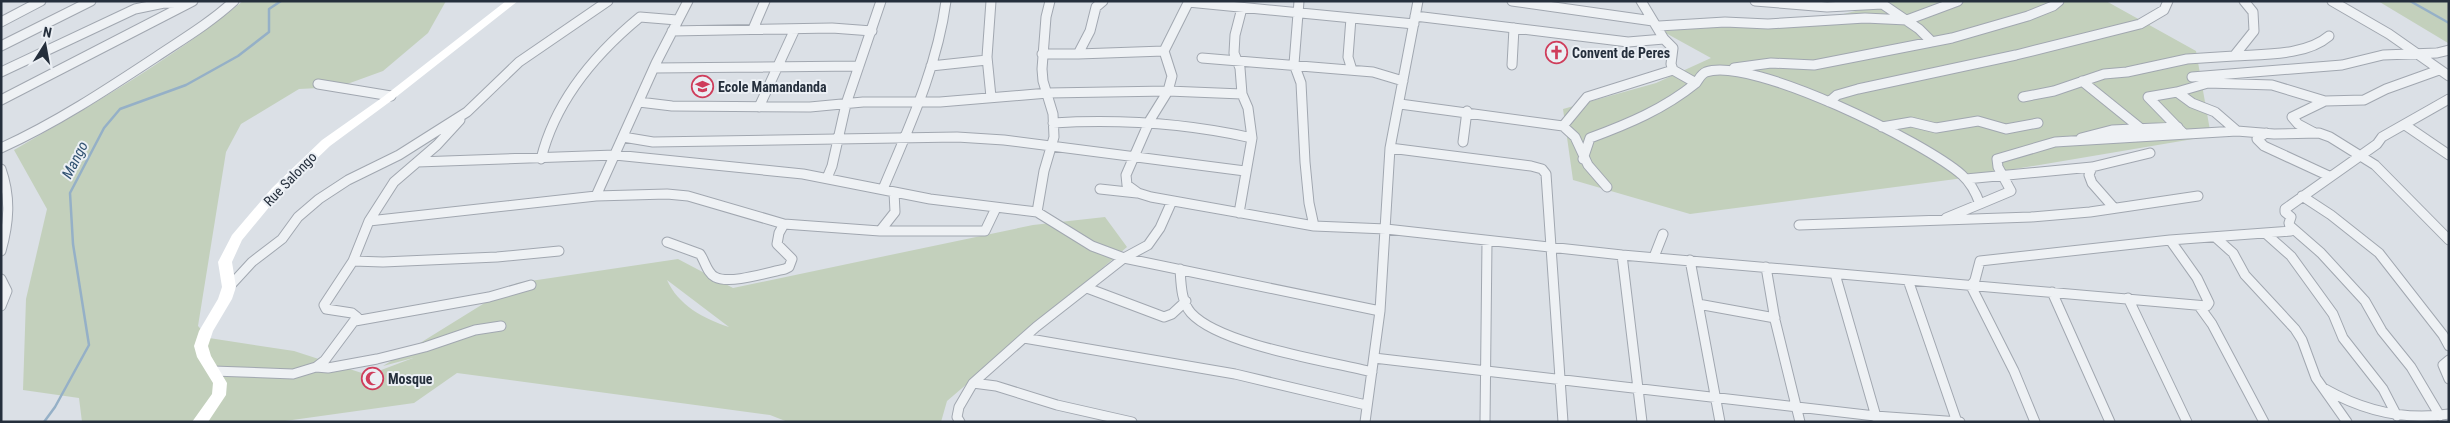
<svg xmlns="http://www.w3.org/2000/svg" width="2450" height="423" font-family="'Roboto Condensed',sans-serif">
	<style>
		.green { fill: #c3d0bc; fill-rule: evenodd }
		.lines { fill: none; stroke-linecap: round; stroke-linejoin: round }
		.stream { stroke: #95b0c7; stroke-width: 2.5 }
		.street-casing { stroke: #a1a7b0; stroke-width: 11 }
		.street { stroke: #eef1f4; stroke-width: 9 }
		.secondary { fill: #fff; fill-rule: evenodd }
		.labels { text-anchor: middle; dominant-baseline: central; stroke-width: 4; stroke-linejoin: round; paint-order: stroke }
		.poi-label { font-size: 14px; font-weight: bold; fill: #252f3c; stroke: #ebeff4; text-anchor: start }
		.street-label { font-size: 14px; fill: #252f3c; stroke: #ebeff4 }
		.water-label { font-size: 15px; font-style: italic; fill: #2f5070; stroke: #ebeff4 }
	</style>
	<rect width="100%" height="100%" fill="#dbe0e6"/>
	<path class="green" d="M243 1H446L428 33 383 71 339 87 299 89 241 124 226 152 198 326 209 338 294 351 368 375 413 358 383 366 517 283 678 259 733 288 1033 225 1105 217 1127 247 947 401 941 422H788L770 415 457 373 414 403 278 422H82L79 398 23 390 26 299 47 209 14 150C92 105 172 59 243 1ZM667 280 729 327C704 319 678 305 667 280Z
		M1895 1H2106L2196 51 2211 136 1956 179 1690 214 1573 180 1563 109 1656 83 1711 58 1662 31 1816 21Z
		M2378 1H2449V43H2448Z"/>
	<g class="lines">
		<path class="stream" d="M2410 1 2449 23
			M44 422 55 407 89 345 73 244 70 193 104 128 120 109 186 85 238 56 269 32V9L281 1"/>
		<defs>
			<path id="street" d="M991 1 987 57 991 97
				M1189 1 1164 51 1172 76 1168 91 1150 120 1126 175 1127 185 1138 193 1151 197 1314 226 1386 229 1622 255 2207 306 2209 303 2197 278 2170 240
				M1299 1 1294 64 1301 83 1305 162 1309 203 1314 226
				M1512 1 1653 21
				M1641 1 1664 39
				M1755 1 1827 7 1882 4
				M1878 1 1919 29 1932 42
				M2332 1 2389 34 2449 76
				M1188 2 1414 24
				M1415 16 1628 42 1664 39 1673 48 1671 64 1673 70 1696 83C1664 109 1628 124 1590 138L1583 159
				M1351 18 1348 57 1352 70
				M1 22 41 1
				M1659 26 1725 22 1768 24 1865 18 1907 20 1958 1
				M753 29 765 1
				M672 31 832 28 872 31
				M1 46 91 1
				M1042 54H1078L1090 31 1096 7 1103 1
				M1078 54 1164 51
				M2234 56C2263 54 2306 56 2329 36
				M1202 58 1373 72 1403 81
				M1512 65 1514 28
				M931 66 987 60
				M655 68 859 66
				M1734 68 1771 63 1814 65 1952 38 2028 16 2053 6 2059 1
				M1 72 135 9 164 3 186 4
				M2192 77 2342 65 2383 55 2437 53 2449 50
				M2082 81 2139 127
				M1696 83C1699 79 1701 74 1706 72 1752 56 1926 143 1962 175 1971 183 1976 193 1980 204L1946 218
				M318 84 391 96
				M2177 92 2208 83 2272 85 2325 101
				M2023 97 2054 91 2104 74 2127 72 2187 59 2234 56 2254 31 2253 12 2244 1
				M1 100 193 1
				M639 102 672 106 810 107 863 102H940L1048 93 1168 91 1242 94
				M1829 102 1837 95 1858 89 2016 55 2140 24 2164 10 2168 1
				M1400 104 1563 126 1587 97 1673 70
				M759 107 795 29
				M1053 123C1121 119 1185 123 1252 138
				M2405 125 2449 155
				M1563 126 1575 137 1588 165 1607 187
				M1882 127 1911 122 1936 128 1978 121 2006 129 2038 123
				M2313 132 2298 124 2292 117 2325 101 2364 100 2386 89 2439 70
				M2266 133 2257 139 2264 146 2329 176
				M2184 134 2148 97 2177 92 2192 103 2215 112 2237 131
				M623 137 653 142 957 137 1004 140 1245 171
				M2081 138 2112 130 2178 127
				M1463 142 1467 111
				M1 148C56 123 106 90 156 57 183 39 210 23 234 1
				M1390 148 1531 166 1542 169 1546 174 1563 422
				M541 159C555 102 595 54 640 17L677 20
				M417 162 615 155 803 174 930 199 1037 212 1044 171 1054 137 1053 114 1043 81 1042 69 1046 17 1050 1
				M2092 167 2089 175 2092 183 2114 208
				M1 169C11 197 9 223 1 251
				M827 178 832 166 846 104 881 1
				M1966 179 2092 167 2150 153
				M883 189C909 127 937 68 946 1
				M1100 189 1137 193
				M596 196 656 63 688 1
				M2302 196 2331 215 2379 253 2443 335 2449 346
				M1980 204 2011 191 1998 167 1997 159 2055 142 2237 131 2274 134 2319 133 2330 137 2375 165 2449 240
				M1037 212 1092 246 1124 258 1380 311
				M1239 213 1252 138 1248 108 1242 94 1240 68 1234 53 1235 35 1242 8
				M369 221 596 196 667 194 688 196 784 224
				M1799 225 2031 217 2090 212 2198 196
				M2290 226 2321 253 2365 301 2382 331 2411 367 2440 416
				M880 231H985L996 208
				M2265 233 2291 256 2333 314 2343 338 2383 389 2397 416
				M2215 237 2233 253 2245 275 2295 329 2302 340 2316 378 2347 422
				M667 242 700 254C705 261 707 273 715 277 730 285 769 272 785 269L789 267 792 259 777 244 779 233 784 224 880 231 895 212 894 192
				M1622 255 1642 422
				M1654 257 1663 234
				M1690 260 1720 422
				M353 261 383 262 497 257 559 251
				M1766 267 1775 320 1800 422
				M1180 269C1181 283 1181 302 1191 313 1220 345 1328 361 1372 372
				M1835 274 1877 420
				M1 279 7 291 1 306
				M1908 280 1957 422
				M229 287 252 262 282 239 298 217 319 199 348 180 399 155 467 112 519 62 608 1
				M1087 288 1164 317 1172 314 1186 301
				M2052 292 2110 422
				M2128 298 2187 422
				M1698 304 1775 318
				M2199 306 2212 324 2264 422
				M355 321 489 297 531 285
				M1024 338 1235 374 1366 405
				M1374 358 1875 416 1960 422
				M2449 360 2443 365 2449 379
				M316 367 325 360 357 317 352 313 326 309 324 305 353 261 369 221 394 182 437 145 460 120
				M213 371 293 374 316 367 328 368 377 359 425 347 475 330 501 326
				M973 383 996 386 1057 405 1132 422
				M2325 389C2364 411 2404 421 2449 414
				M960 422 957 417 959 407 973 383 1036 327 1124 258 1148 245 1160 228 1172 201
				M1365 422 1380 311 1390 148 1418 1
				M1485 422 1487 242
				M2035 422 2014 371 1971 286 1975 280 1980 261 2170 240 2291 231 2289 223 2291 217 2285 212V209L2377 144 2382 137 2449 99"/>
		</defs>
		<use href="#street" class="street-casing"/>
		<use href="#street" class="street"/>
		<path class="secondary" d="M506 1H518L391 101 330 146 280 194 242 240 232 262 236 287 232 299 213 331 208 346 211 356 227 383 226 395 208 422H192L212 394 213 383 197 357 194 346 199 331 218 299 222 287 218 262 232 235 272 188 322 140 383 97Z"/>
	</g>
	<defs>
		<symbol id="church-ring" viewBox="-11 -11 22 22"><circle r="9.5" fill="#ebeff4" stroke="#cf3d5b" stroke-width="1.5"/><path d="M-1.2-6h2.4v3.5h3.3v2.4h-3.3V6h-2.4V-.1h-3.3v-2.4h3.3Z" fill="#cf3d5b"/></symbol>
		<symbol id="school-ring" viewBox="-11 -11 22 22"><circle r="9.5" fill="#ebeff4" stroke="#cf3d5b" stroke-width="1.5"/><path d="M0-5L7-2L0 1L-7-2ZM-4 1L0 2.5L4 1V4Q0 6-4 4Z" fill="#cf3d5b"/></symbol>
		<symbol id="mosque-ring" viewBox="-11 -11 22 22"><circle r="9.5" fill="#ebeff4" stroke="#cf3d5b" stroke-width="1.5"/><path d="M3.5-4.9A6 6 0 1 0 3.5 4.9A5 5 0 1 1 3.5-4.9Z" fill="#cf3d5b"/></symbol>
	</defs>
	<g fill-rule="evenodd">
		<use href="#church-ring" x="1544" y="40" width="25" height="25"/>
		<use href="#school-ring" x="690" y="74" width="25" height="25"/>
		<use href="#mosque-ring" x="360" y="366" width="25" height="25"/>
	</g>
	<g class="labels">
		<g class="poi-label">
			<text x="1572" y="53">Convent de Peres</text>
			<text x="718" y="87">Ecole Mamandanda</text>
			<text x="388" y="379">Mosque</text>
		</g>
		<g class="street-label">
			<text transform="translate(290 179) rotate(-46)">Rue Salongo</text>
		</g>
		<g class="water-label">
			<text transform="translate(75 160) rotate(-63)">Mango</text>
		</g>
	</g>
	<rect width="2450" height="423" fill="none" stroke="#252f3c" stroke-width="5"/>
	<g transform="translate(45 45) rotate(11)" stroke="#ebeff4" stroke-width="4" paint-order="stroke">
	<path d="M0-4L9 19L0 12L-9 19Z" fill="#252f3c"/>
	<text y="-8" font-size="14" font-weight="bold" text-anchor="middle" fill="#252f3c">N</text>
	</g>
</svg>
